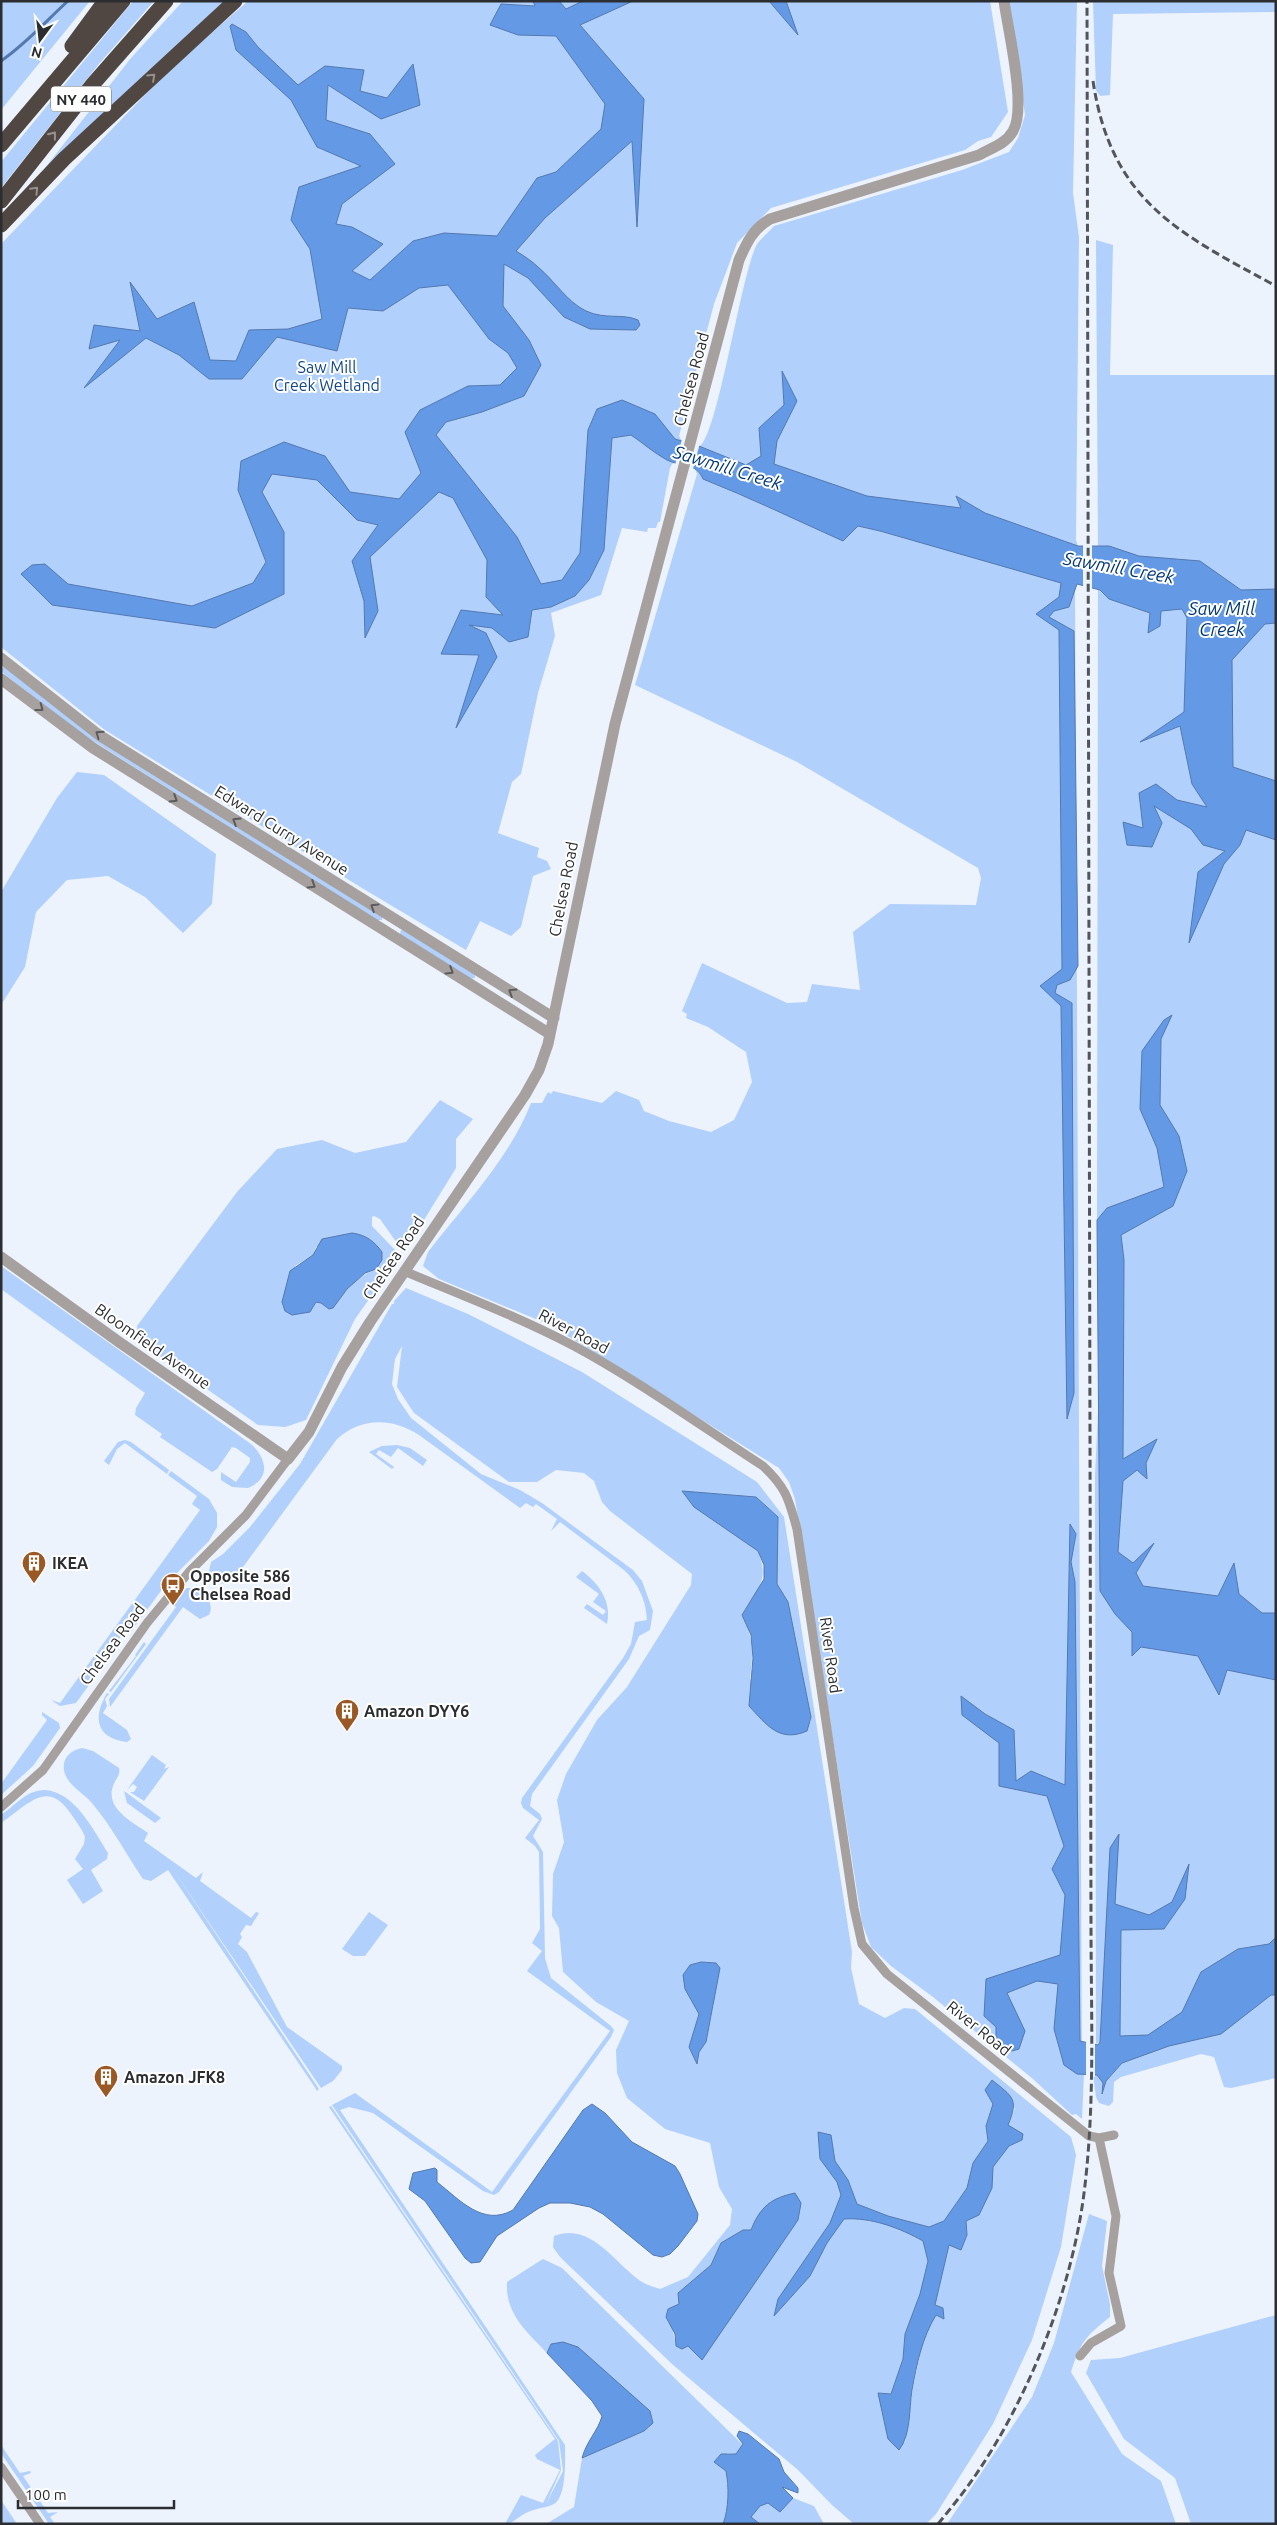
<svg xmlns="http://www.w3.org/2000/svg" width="1277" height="2525" font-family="Ubuntu,sans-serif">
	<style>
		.green { fill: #b1d0fc; fill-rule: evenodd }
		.water { fill: #649ae5; stroke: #5379af }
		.pier { fill: #ecf3fd }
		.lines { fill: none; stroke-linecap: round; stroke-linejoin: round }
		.stream { stroke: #5379af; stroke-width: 3 }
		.minor { stroke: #a6a19e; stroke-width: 9 }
		.tertiary { stroke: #a6a19e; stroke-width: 11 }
		.motorway { stroke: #504742; stroke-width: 15 }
		.rail { stroke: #52555a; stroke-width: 3; stroke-dasharray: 8 4; stroke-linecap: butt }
		.oneway { stroke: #96918e }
		.oneway2 { stroke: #5c5b5d }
		.labels { text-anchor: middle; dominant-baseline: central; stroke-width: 4; stroke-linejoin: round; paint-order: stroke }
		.shield { fill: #fff; stroke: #6b6c6f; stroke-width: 1 }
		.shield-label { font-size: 15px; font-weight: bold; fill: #2b2d31 }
		.park-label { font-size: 16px; fill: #12478a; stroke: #fff }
		.street-label { font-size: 16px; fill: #2b2d31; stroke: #fff }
		.poi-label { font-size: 16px; font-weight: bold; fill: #2b2d31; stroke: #fff; text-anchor: start }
		.water-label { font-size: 18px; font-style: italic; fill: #00397b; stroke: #fff }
	</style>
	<rect width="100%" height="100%" fill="#ecf3fd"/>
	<path class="green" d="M1 1H90L1 110Z
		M133 1H154L98 65 1 188V162Z
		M183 1H230L47 172 45 168 131 58Z
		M248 1H990L1008 112 991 137 978 141 965 150 771 208 737 243 714 304 679 436 682 441 678 440 673 462H676L672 464 670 468 660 522H658L656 528H648L647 532 622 528 601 595 551 613 555 636 538 693 521 774 512 782 498 833 539 848 537 857 547 861 551 869 533 876 521 927 511 936 480 921 466 950 362 888 105 730 1 647V244L170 69Z
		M1009 1H1077L1073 193 1079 237 1076 540 1078 546 863 500 746 465 700 446C718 432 740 281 756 246 760 239 769 232 774 226L962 170 1009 152 1018 138 1025 115Z
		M1093 1H1276V12L1113 14 1110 95 1100 96 1096 90Z
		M1096 240 1113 245 1110 375H1276V1613H1262L1276 1672V2078L1231 2088 1224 2087 1214 2057 1201 2054 1121 2077 1114 2082 1113 2102 1109 2106 1099 2103 1096 2097 1093 2074 1097 2075 1103 2083V2090L1106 2081 1122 2063 1105 1966 1100 2042 1096 2044 1095 1476 1099 1390 1100 1591 1110 1605 1107 1208 1097 1220 1098 589 1109 599V546L1098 547Z
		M694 467 700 472 1075 581 1082 2074H1084L1082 2119 1076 2114 1072 2115 1033 2079 933 1997 891 1966 871 1947 862 1923 795 1499 789 1482 779 1468 550 1325 439 1279 423 1266 428 1252C463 1207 511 1156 531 1103H542L548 1092 551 1094 553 1091 602 1103 616 1091 639 1100 644 1111 669 1121 711 1132 734 1120 752 1082 746 1052 708 1027 686 1018 687 1014 682 1011 702 963 787 1003 807 1002 812 984 860 990 853 932 890 904 976 905 981 878 978 868 797 762 635 685 697 474Z
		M4 667 382 917V920H376L82 734 4 674 1 669Z
		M77 772 104 775 216 854 212 904 183 933 145 897 108 876 67 880 36 912 25 967 1 1005V892L57 798Z
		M401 930H404L475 975V978L471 979 400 934Z
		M440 1100 473 1119 456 1139V1168L408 1246H399L380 1219 374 1216 372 1217V1226L395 1250 399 1257 355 1319 306 1420 285 1427 258 1425 147 1347 138 1338 137 1326 237 1192 277 1149 322 1140 355 1153 406 1142ZM316 1247 376 1269C357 1276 344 1291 333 1308L329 1309 321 1303 316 1302 313 1308 295 1266 313 1255Z
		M1 1266 251 1444C267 1459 271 1478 248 1488L232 1487 221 1480V1472L236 1482 250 1462V1458L236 1448 232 1447 217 1469 212 1472 160 1437 162 1434 135 1415 136 1408 145 1393 1 1289Z
		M406 1288 468 1314 582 1372 757 1482 784 1517 852 1952 851 1968 859 2004 885 2018 904 2008 915 2009 1071 2137 1076 2155 1061 2247 1032 2340 993 2424 936 2514 926 2524H854L832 2505 798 2470 672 2364 560 2257 553 2247 554 2236C591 2221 615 2264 642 2282 647 2285 654 2287 660 2289L688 2277 730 2225 732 2209 719 2187 710 2143 665 2129 627 2098 617 2073 616 2050 629 2021 596 2002 563 1972 559 1928 552 1916 553 1874 564 1842 557 1800 566 1774 597 1720 627 1687 691 1585 692 1574 610 1511 602 1502 594 1481 584 1473 556 1470 537 1482H509L414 1413 397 1387 402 1346 395 1359 392 1384 398 1399 411 1418 481 1474 520 1490 542 1503 633 1570 642 1581 653 1611 650 1630 639 1636 629 1659 532 1794 530 1806 540 1814 542 1819 533 1836 543 1852 545 1958 551 1978 611 2026 614 2030 611 2037 499 2192 494 2195 483 2191 373 2113 349 2107 340 2110 565 2445C565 2459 567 2496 554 2504 546 2508 536 2508 528 2512 520 2515 513 2524 505 2524L521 2495 543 2503 560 2470 537 2459 535 2455 555 2439 329 2107 331 2106 558 2441 561 2470 546 2504 563 2471 559 2441 332 2105 355 2093 492 2192 610 2031 527 1971 542 1951 532 1943 540 1929 539 1852 535 1846 525 1838 539 1820 523 1808 521 1803 522 1798 623 1658 631 1644 635 1622 647 1620C646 1600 638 1583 624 1570L560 1522 551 1531 557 1519 536 1504 533 1507 526 1503 520 1508 419 1435C392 1418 362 1417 337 1439L232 1582C222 1587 213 1580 209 1571L211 1562 223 1554 250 1527 300 1464 392 1304H394V1301ZM682 1491 756 1497 778 1517 777 1584 788 1602 811 1717 807 1731 750 1679C753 1652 754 1639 742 1615 757 1589 770 1581 758 1551ZM714 2002 706 2042 699 2052 697 2064 689 2047 699 2014ZM993 2104 1015 2108 1008 2125 1022 2140 1009 2146 992 2167V2188L966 2221 967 2235 961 2249 949 2245 935 2305 944 2319 936 2315 924 2335 913 2388 905 2442 885 2424 879 2393 891 2394 903 2359 905 2334 920 2294 928 2261 923 2241C899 2228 872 2217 844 2219L827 2243 810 2276 774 2314 778 2299 830 2223 841 2195 837 2182 820 2159 831 2135 835 2161 848 2180 857 2204 888 2216 929 2227 944 2221 967 2188 973 2163 988 2141 986 2126ZM754 2222 702 2360 688 2346H676L668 2309 679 2304V2292L711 2265 721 2243 751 2231Z
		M125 1440 131 1442 169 1470 167 1474 125 1443 117 1449 109 1465 104 1461 118 1442Z
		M397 1445 410 1448 427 1460 423 1466 398 1448 391 1457 379 1450 376 1454 394 1467 392 1469 369 1452 382 1446Z
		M171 1471 209 1499 217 1513V1527L209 1541 166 1584 130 1633 125 1631 90 1679 92 1681 76 1703 60 1706 51 1700 60 1703 200 1510 192 1504 197 1496 168 1475Z
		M582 1571C599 1584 612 1601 607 1624L584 1608 587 1604 603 1615 606 1611 593 1602 599 1594 576 1577Z
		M187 1588C201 1588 216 1601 209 1615L200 1619 183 1607 110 1707 109 1699 176 1607 172 1604 181 1591Z
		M144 1642 146 1644 111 1692 109 1691 136 1656 135 1655Z
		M107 1693 109 1694 105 1699 107 1706 103 1713 127 1730 131 1739 127 1742C95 1738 93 1717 107 1693Z
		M42 1712 59 1723 60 1728 33 1766 1 1795V1784L47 1720 42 1715Z
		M82 1748 93 1751 119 1768C121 1776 115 1779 113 1786 105 1809 133 1822 148 1833L144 1841 196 1878 203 1872 200 1881 251 1918 256 1912 259 1913 251 1926 246 1925 240 1934 242 1937 238 1944 247 1952 287 2027 342 2066V2070L333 2081 321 2088 172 1868 319 2089 317 2091 314 2086 168 1870 151 1881 143 1879C126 1854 111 1825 91 1802 82 1792 66 1784 64 1770 62 1758 71 1750 82 1748Z
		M152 1755 166 1765 164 1769 169 1767 144 1801 130 1792H134L137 1787 133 1784 127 1790Z
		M45 1790C75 1792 94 1831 108 1853L107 1859 91 1870 103 1891 83 1904 67 1880 83 1869 75 1859 84 1844 85 1837C82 1829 76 1821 71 1814 47 1778 28 1805 1 1823V1815C16 1805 26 1790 45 1790Z
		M124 1791 161 1818 155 1823 127 1803Z
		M369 1912 388 1925 365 1956H353L342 1949Z
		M1089 2214 1107 2221 1102 2266 1110 2304V2317C1085 2337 1081 2341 1071 2372L1122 2454 1161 2481 1176 2524H947L1032 2397 1054 2343Z
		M543 2259 562 2268 743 2445 736 2454 727 2453C725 2476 732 2503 723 2524H546L574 2507 582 2458 644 2431 653 2422 650 2411 563 2342 551 2344 547 2353C527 2332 505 2314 507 2282Z
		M1276 2315V2524H1191L1175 2478 1124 2439 1086 2373 1091 2360 1120 2358Z
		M1 2445 20 2473 30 2471 31 2473 23 2476 48 2513 58 2512 50 2517 55 2524H49L1 2453Z
		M793 2498 814 2506 824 2524H760L751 2517 760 2506 768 2503 780 2512Z
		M1 2500 17 2524H1Z"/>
	<path class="water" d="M533 1H559L566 9 583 1H633L580 25 644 99 637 227 632 141 545 218 516 251C524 256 532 261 538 267 554 280 567 302 586 311 606 320 622 313 638 320L640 325 636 330 590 329 564 317 528 278 504 264 503 306 529 340 541 365 524 396 482 412 446 422 436 435 517 537 541 584 562 580 580 553 588 430 597 409 622 400 655 414 675 439 699 446 746 465 761 456 759 428 784 405 782 371 797 401 777 441 774 464 867 496 961 508 956 496 985 513 1078 546H1109L1139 556 1200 561 1241 590 1276 589V623L1265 624 1232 660 1233 767 1276 781V840L1246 830 1240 845 1224 864 1189 943 1198 872 1225 851 1203 845 1191 829 1154 806 1162 823 1152 847 1127 845 1123 822 1143 828 1139 793 1156 784 1177 800 1207 807 1192 784 1180 726 1140 742 1184 712 1187 618 1182 609 1161 611 1160 626 1148 633 1150 613 1109 599 1100 590 1077 584 1069 607 1054 611 1049 617 1074 631 1078 966 1070 980 1057 985 1055 993 1072 1003 1074 1393 1067 1419 1061 1006 1040 986 1062 969 1059 630 1036 614 1059 597 1061 583 880 531 858 526 843 541C796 520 751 498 703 479 696 462 681 467 667 460 654 453 643 443 631 435L612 438 604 550 589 580 575 596 551 607 532 610 528 637 509 642 492 628 469 625 486 633 497 657 456 728 479 655 441 654 461 610 503 615 486 597 487 560 453 498 439 492 370 557 378 611 365 638 364 601 352 561 378 525 357 520 317 480 272 474 262 492 284 532V594L215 628 52 605 21 574 32 565 45 564 68 584 192 606 253 583 266 562 238 490 241 461 284 442 325 456 350 492 399 499 421 473 405 432 420 410 468 386 500 385 517 368 508 353 489 339 448 285 419 288 383 311 348 308 337 351 277 337 242 379H209L179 355 146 338 84 388 120 340 89 349 94 325 140 331 130 282 157 319 194 302 210 360 236 361 249 330 288 329 322 319 310 249 291 220 299 187 361 166 317 147 291 100 236 50 230 26 232 24 246 32 258 47 298 85 325 66 364 70 360 91 387 98 413 64 420 105 381 119 328 85 326 120 370 134 395 164 342 204 336 224 352 227 383 244 352 271 370 280 413 241 444 233 497 236 537 178 556 172 601 129 605 104 556 36 518 35 490 25 501 4 535 6Z
		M769 1H786L798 35Z
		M1172 1015 1161 1039 1160 1105 1179 1136 1187 1171 1173 1206 1121 1235 1124 1260 1123 1459 1157 1439 1146 1463 1147 1479 1137 1470 1123 1481 1118 1552 1133 1563 1154 1543 1136 1573 1143 1586 1218 1596 1234 1563 1239 1594 1262 1613H1276V1680L1227 1670 1219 1695 1198 1656 1141 1647 1132 1656V1632L1115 1614 1100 1591 1097 1220 1107 1208 1164 1187 1157 1148 1140 1109 1142 1051 1164 1020Z
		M352 1233C366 1235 374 1241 382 1252V1260L376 1269 365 1273 347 1289 333 1308 329 1309 321 1303 316 1302 310 1312 292 1315 285 1311 282 1302 290 1271 313 1255 322 1239Z
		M682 1491 756 1497 778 1517 777 1584 788 1602 811 1717 807 1731C779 1743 767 1725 749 1706L753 1658 751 1635 742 1615 764 1579V1565L758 1551 694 1507Z
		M1070 1524 1076 1534 1071 1562 1075 1582 1080 2041 1098 2045 1100 2042 1110 1848 1119 1834 1115 1904 1149 1915 1172 1902 1189 1864 1185 1899 1164 1929 1121 1930 1120 2036 1148 2035 1182 2012 1201 1972 1238 1949 1269 1944 1276 1937V1995H1271L1221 2034 1169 2046 1122 2063 1106 2081 1102 2094 1103 2083 1097 2075 1077 2074 1064 2065 1054 2029 1058 1984 1037 1981 1007 1993 1025 2031 1019 2049 1012 2051 996 2044V2027L984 2016 986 1979 1060 1955 1065 1895 1052 1869 1064 1846 1047 1796 999 1786V1743L962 1715 961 1696 985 1714 1014 1730 1016 1781 1031 1771 1065 1785Z
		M701 1962 716 1963 720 1968 706 2042 699 2052 697 2064 689 2047 699 2014 685 1989 683 1975 690 1965Z
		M992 2080C1013 2097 1019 2099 1008 2125L1023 2134 1022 2140 1009 2146 993 2167 992 2188 979 2215 966 2221 967 2235 961 2250 949 2245 935 2305 943 2308 944 2319 936 2315C922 2338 917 2363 912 2390 909 2409 911 2435 899 2450L888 2439 878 2393 891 2394 903 2359 905 2334 920 2294 928 2261 923 2241C900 2228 871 2217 844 2219L827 2243 810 2276 774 2316 778 2299 830 2223 841 2195 837 2182 820 2159 818 2132 831 2135 835 2161 848 2180 857 2204 888 2216 929 2227 944 2221 967 2188 973 2163 988 2141 986 2126 993 2104 985 2090Z
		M592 2104 605 2113 632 2142 675 2166 680 2174 698 2214 697 2221 678 2246 670 2254 662 2257 653 2255 603 2214 590 2207 570 2203H550L539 2208 497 2236 480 2262 471 2263 465 2258 425 2201 409 2189 413 2173 435 2168 437 2170V2182C460 2200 483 2227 513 2210L583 2110Z
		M795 2193 801 2203 798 2220 702 2360 688 2346 682 2349 676 2346 675 2334 666 2317 668 2309 679 2304 678 2293 711 2265 721 2243 743 2230H751C760 2207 771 2198 795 2193Z
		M563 2342 578 2347 650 2411 653 2423 644 2431 582 2458C587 2440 598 2431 602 2416L592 2401 547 2353 551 2344Z
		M739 2431 748 2434 779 2459 784 2472 798 2488V2493L782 2487 793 2498 780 2512 768 2503 760 2506 751 2517 760 2524H723C729 2509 729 2486 726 2471L714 2462 721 2454H736L743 2444 737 2436Z"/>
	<path class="pier" d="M682 439 700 443 693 469 675 465Z
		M1083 544H1092V589L1083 588Z
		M1086 2041 1095 2042V2077H1086Z"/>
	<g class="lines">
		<path class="stream" d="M1 61C27 43 46 21 68 1"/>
		<path class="minor" d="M404 1271C461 1295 519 1317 574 1346 639 1381 701 1426 763 1466 786 1487 789 1500 797 1529L854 1908 862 1944 887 1974 1089 2136 1099 2138 1114 2135
			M1 1807 43 1770 147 1623 189 1572 246 1515 288 1459
			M1080 2356 1091 2343 1121 2326 1109 2273 1116 2216 1099 2138
			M1 2467 40 2524"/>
		<path class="tertiary" d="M1 658 99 735 554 1018
			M1 679 93 748 550 1034
			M1 1257 119 1342 288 1459 309 1432 342 1367 370 1322 525 1095 539 1070 548 1044 615 724 739 260C747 242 753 229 770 219L979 155C991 148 1006 144 1013 131 1027 108 1008 30 1004 1"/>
		<path class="motorway" d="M72 46 105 1
			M1 145 123 1
			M1 201 93 84 166 1
			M1 225 64 159 235 1"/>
		<path class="rail" d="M1093 81C1111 201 1178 233 1276 286
			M938 2524C951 2508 964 2492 975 2476 1031 2394 1074 2284 1085 2185 1095 2099 1091 2011 1091 1924L1087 1"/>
	</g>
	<defs><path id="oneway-chevron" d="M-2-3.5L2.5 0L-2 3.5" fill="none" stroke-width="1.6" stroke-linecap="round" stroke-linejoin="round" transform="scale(1.25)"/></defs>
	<g class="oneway">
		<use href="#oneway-chevron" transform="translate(152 77) rotate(-43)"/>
		<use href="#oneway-chevron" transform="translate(53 135) rotate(-52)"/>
		<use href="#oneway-chevron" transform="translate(35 190) rotate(-46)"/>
	</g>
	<g class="oneway2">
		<use href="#oneway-chevron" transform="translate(40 708) rotate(37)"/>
		<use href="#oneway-chevron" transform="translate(99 734) rotate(-145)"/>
		<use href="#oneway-chevron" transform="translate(174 799) rotate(32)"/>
		<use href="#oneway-chevron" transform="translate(236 821) rotate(-148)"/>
		<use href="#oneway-chevron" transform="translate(312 885) rotate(32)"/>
		<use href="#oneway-chevron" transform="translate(374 907) rotate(-148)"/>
		<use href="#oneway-chevron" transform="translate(450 971) rotate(32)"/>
		<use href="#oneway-chevron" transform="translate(512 992) rotate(-148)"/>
	</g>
	<defs>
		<symbol id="building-pin" viewBox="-11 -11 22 30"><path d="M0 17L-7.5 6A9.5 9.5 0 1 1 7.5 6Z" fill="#995824" stroke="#fff"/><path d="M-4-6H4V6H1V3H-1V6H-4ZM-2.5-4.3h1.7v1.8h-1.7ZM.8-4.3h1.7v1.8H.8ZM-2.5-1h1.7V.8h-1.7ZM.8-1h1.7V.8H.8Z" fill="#fff"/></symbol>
		<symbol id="bus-pin" viewBox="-11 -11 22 30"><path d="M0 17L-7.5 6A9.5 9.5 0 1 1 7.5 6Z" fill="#995824" stroke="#fff"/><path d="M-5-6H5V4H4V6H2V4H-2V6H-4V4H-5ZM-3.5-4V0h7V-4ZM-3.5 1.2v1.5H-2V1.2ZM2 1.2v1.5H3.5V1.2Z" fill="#fff"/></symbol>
	</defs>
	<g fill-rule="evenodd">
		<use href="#building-pin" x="20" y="1549" width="28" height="38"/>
		<use href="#bus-pin" x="159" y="1571" width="28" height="38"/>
		<use href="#building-pin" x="333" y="1697" width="28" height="38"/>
		<use href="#building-pin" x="92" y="2063" width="28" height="38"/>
	</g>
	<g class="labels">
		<rect class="shield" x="51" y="86.5" width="60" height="25" rx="4"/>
		<g class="shield-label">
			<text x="81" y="99">NY 440</text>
		</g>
		<g class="park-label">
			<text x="327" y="367">Saw Mill<tspan x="327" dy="18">Creek Wetland</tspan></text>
		</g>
		<g class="street-label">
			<text transform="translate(691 379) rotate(-75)">Chelsea Road</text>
			<text transform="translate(282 830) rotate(32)">Edward Curry Avenue</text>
			<text transform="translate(563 889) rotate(-79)">Chelsea Road</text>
			<text transform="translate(393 1258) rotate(-56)">Chelsea Road</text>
			<text transform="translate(574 1331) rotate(28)">River Road</text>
			<text transform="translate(153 1346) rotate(35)">Bloomfield Avenue</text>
			<text transform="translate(112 1644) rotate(-53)">Chelsea Road</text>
			<text transform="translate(831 1655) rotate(82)">River Road</text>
			<text transform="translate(979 2028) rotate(39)">River Road</text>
		</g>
		<g class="poi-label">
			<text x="52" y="1563">IKEA</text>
			<text x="190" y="1576">Opposite 586<tspan x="190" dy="18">Chelsea Road</tspan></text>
			<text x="364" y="1711">Amazon DYY6</text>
			<text x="124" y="2077">Amazon JFK8</text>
		</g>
		<g class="water-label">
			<text transform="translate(728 467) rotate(17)">Sawmill Creek</text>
			<text transform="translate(1119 567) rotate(10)">Sawmill Creek</text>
			<text x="1222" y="608">Saw Mill<tspan x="1222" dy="21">Creek</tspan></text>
		</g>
	</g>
	<rect width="1277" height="2525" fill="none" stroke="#2b2d31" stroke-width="5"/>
	<g transform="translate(40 40) rotate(195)" stroke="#ffffff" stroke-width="4" paint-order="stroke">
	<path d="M0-4L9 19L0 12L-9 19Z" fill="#2b2d31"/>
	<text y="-8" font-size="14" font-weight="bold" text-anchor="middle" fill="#2b2d31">N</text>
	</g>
	<path d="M18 2500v8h156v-8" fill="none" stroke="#2b2d31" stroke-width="2.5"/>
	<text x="25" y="2500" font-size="15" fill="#2b2d31" stroke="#ffffff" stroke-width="4" paint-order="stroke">100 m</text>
</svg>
